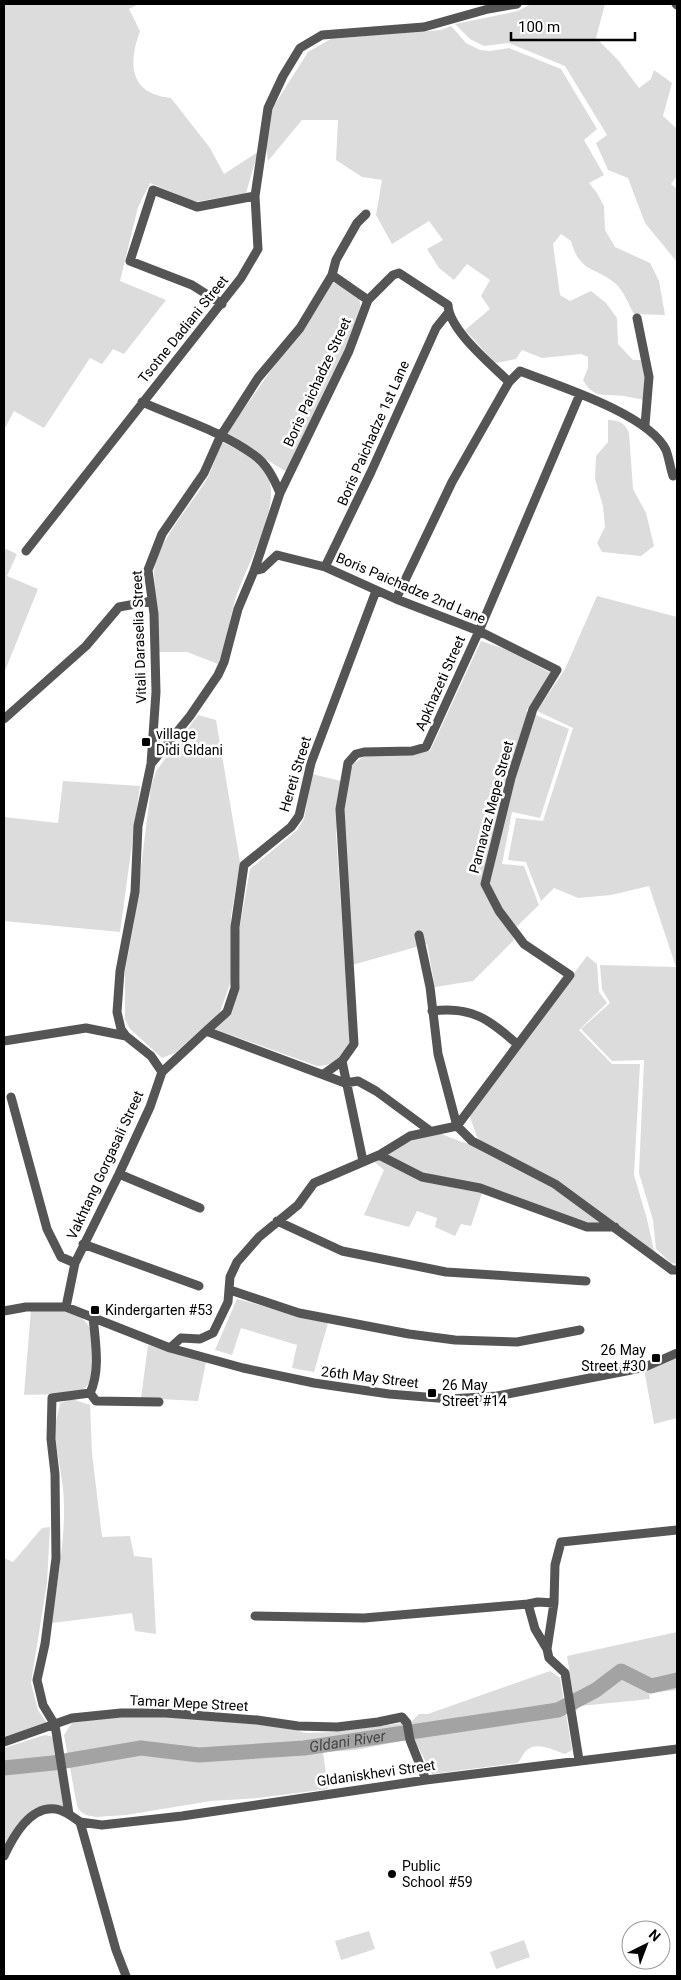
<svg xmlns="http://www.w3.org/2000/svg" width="681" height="1980" font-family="Roboto,sans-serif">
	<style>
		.green { fill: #dcdcdc }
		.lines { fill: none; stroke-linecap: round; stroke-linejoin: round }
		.river { stroke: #a3a3a3; stroke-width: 15 }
		.minor { stroke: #555; stroke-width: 9 }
		.poi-dot { fill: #000; stroke: #fff; stroke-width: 2 }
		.labels { text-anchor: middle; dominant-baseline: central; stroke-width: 5; stroke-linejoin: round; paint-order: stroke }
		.street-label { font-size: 14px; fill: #000; stroke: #fff }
		.poi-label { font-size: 14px; fill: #000; stroke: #fff; text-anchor: start }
		.water-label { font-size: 15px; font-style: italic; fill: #444; stroke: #fff }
	</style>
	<rect width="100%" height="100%" fill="#fff"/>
	<path class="green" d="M4 4H139L129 9 140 31C128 64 129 94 171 98L210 148 224 174 258 152 246 193 195 202 150 183 138 207 120 281 166 300 124 354 113 349 102 364 90 358 44 428 14 411 4 430Z
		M531 4H605L596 38 618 60 639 88 651 79 654 70 672 83 663 116 677 129V176L671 184 677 189V262L645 223 628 178 608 170 596 143 607 135 565 66 509 43 484 46 470 39 455 24 518 11Z
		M451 26 466 43 480 50 490 51 509 48 561 69 597 129 584 140 604 175 589 183 597 193 604 206 605 230 615 247 650 263 659 281 665 315 634 314C629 305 625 294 618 286 598 266 580 275 571 241L561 234 553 244 560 295 570 301 591 291 606 303 617 318 618 344 633 360H641L645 377 644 400C638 399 631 397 624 396 606 394 593 399 583 380L588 368V357L581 354 542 358 522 350 516 359 495 363 465 330 490 309 481 296 490 280 467 264 454 280 439 268 427 249 443 240 429 221 392 244 376 215 382 180 362 177 336 160 338 120H302L268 161 265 140 270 112 308 52 331 39 441 30Z
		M333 282C340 286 359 293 360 302 365 323 299 446 287 472L227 436V433Z
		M608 420C619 420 625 423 629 433L633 489 646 513 654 546 641 556 602 552 597 543 605 527 603 506 595 479 596 456 608 442Z
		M222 442C241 452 261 459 269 480 280 509 244 570 235 600 229 622 226 643 218 664L187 652H159L154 573C156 541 194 503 209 475 214 464 217 453 222 442Z
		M4 548 17 554 7 576 38 589 4 673Z
		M597 596 677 617V1264L671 1263 656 1249 653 1220 639 1173 644 1060 612 1061 581 1029 610 1003 602 989 600 965 676 967 649 886 611 895 578 898 554 888 541 901 526 862 508 860 516 818 543 821 573 728 537 711 565 669Z
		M481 641 505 649 551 673 526 711 569 729 540 818 512 812 502 864 524 866 539 905 511 932 514 940 473 981 435 987 427 944 352 965 343 810 351 766 364 756 430 751Z
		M198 715 216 720 240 862 231 916V981L220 1012 175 1053 162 1058 130 1029 125 1019V971L134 923 151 787 156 771Z
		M312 774 341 781 336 833 350 1044C340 1057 335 1066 317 1066L214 1029 232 1013 240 983 239 931 250 869 297 830 304 819Z
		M63 781 140 786 120 932 4 921V817L58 823Z
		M587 956 597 964 599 992 607 1003 579 1030 612 1064H640L634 1175 647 1219 654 1251 648 1257 614 1231 539 1207 502 1191 483 1190 471 1226 461 1224 455 1236 435 1227 437 1218 417 1211 409 1227 364 1215 384 1170 371 1159 424 1132C446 1129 460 1149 482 1142L477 1137 469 1114Z
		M237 1299 328 1323 314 1372 292 1368 297 1345 241 1328 232 1355 215 1350Z
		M58 1308C70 1312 81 1314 88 1325 97 1338 98 1383 82 1390 69 1396 39 1394 24 1395L31 1310Z
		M148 1345 206 1362 198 1401 141 1398Z
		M677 1357V1418L654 1424 644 1369Z
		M72 1399 90 1405 92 1453 102 1537 130 1536 134 1556 152 1558 156 1634 135 1631 132 1613 52 1623C56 1584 65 1544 64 1505 64 1479 56 1455 55 1429 55 1421 59 1411 60 1403Z
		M50 1527 47 1583 31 1683 38 1710 47 1723 4 1739V1558L13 1562 42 1528Z
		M677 1632V1690L649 1693 650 1699 580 1706 576 1711 567 1656Z
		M550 1671 560 1678 572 1750 565 1754C554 1751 538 1741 527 1750 523 1753 521 1759 518 1763L432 1774 414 1739 411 1722 419 1714H428Z
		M125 1716H174L258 1723 307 1733 334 1732 403 1723 406 1740 356 1750 323 1752 328 1789 258 1798 211 1801 126 1815 96 1817 86 1815 80 1811 77 1806 64 1735 73 1721Z
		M45 1735 51 1736 54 1740 65 1807C36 1799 16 1824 4 1848V1748Z
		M369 1931 375 1949 341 1960 335 1941Z
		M524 1940 530 1957 496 1969 490 1952Z"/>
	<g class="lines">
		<path class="river" id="s1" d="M4 1768 53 1763 141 1748 199 1755 304 1748 558 1710 596 1690 621 1671 651 1686 677 1680"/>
		<path class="minor" d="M676 4 677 5
			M332 275 368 300
			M222 304 192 285 130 261 153 190 197 207 255 196
			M637 318 649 377 645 425
			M509 382 520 371C556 385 649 414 666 450 669 458 670 467 673 476
			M142 402C178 418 223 432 254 455 267 464 274 479 280 493
			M26 551 241 278 258 249 255 196 268 108 283 76 300 48 322 35 424 27 488 9 517 4
			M325 567 371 472 436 328 448 313
			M254 571 262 569 277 555 325 567 396 599 479 631 557 670 533 709 511 778 485 884 499 911 524 944 570 975 457 1126
			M4 719 86 646 119 607 152 601
			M151 764 190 716 218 675 224 662 238 609 254 571 280 493 349 351 368 300 393 275 399 273 448 305C449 330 491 364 509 382L452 482 396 599
			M419 935 430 987 438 1054 457 1126
			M432 1011C471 1006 489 1019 517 1044
			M206 1031 227 1012 235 988V927L244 865 291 827 299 816 311 763 376 591
			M4 1041 86 1028 126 1036
			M342 1061 363 1161
			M162 1072 151 1056 126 1036 121 1029 117 1012 120 971 135 892 138 826 151 764 156 692 154 614 148 570 162 534 204 473 220 437 258 378 300 328 332 275 336 260 357 223 366 214
			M324 1074 342 1061 354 1044 340 809 348 763 356 754 364 752 412 751 426 747 479 631 580 394
			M11 1097 47 1229 61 1257 75 1263
			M457 1126 472 1141 555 1184 672 1270H677
			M379 1155 422 1177 480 1188 587 1227H615
			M119 1174 200 1208
			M277 1221 342 1251 446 1272 586 1281
			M83 1244 199 1286
			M230 1290 299 1313 409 1334 455 1340 517 1342 580 1330
			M66 1307 75 1263 119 1174 150 1107 162 1072 206 1031 345 1083 358 1081 376 1091 429 1130
			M4 1311 26 1307H66L170 1348 243 1368 314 1383 389 1394 450 1399 497 1396 626 1371 645 1367 677 1353
			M170 1348 181 1338 200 1339 213 1333 228 1302 230 1277 237 1262 259 1237 298 1205 314 1183 379 1155 410 1136 457 1126
			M90 1393C101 1370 95 1341 93 1316
			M90 1393 96 1401 159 1402
			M528 1604 538 1602 554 1603
			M255 1616 364 1618 528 1604 535 1629 547 1649
			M4 1742 72 1718 121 1713H166L257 1720 298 1726 337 1727 378 1722 402 1717 407 1723 410 1740 426 1780
			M579 1760 565 1673 549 1658 547 1649 554 1603 555 1565 561 1542 677 1530
			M69 1814 55 1725 43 1705 37 1680 45 1644 56 1558 55 1474 51 1439 52 1398 90 1393
			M80 1822 102 1825 182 1816 426 1780 677 1749
			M4 1856C13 1837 30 1805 56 1809 64 1810 73 1817 80 1822L116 1950 126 1976"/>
	</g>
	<g class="poi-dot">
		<rect x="141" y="737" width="10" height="10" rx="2.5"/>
		<rect x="90" y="1305" width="10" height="10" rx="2.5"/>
		<rect x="651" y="1353" width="10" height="10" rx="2.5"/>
		<rect x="427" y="1388" width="10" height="10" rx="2.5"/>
		<circle cx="392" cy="1874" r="5"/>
	</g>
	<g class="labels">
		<g class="street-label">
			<text transform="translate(183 329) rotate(-51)">Tsotne Dadiani Street</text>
			<text transform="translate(317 382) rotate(-65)">Boris Paichadze Street</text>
			<text transform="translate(373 433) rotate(-66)">Boris Paichadze 1st Lane</text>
			<text transform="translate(411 588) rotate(23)">Boris Paichadze 2nd Lane</text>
			<text transform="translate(139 637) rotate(-92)">Vitali Daraselia Street</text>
			<text transform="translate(440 683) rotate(-66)">Apkhazeti Street</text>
			<text transform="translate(295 774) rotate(-73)">Hereti Street</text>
			<text transform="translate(491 807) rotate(-75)">Parnavaz Mepe Street</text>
			<text transform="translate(105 1165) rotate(-65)">Vakhtang Gorgasali Street</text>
			<text transform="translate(370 1377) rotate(7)">26th May Street</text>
			<text transform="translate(189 1703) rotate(3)">Tamar Mepe Street</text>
			<text transform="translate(376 1773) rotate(-8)">Gldaniskhevi Street</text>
		</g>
		<g class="poi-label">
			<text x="156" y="734">village<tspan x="156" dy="16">Didi Gldani</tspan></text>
			<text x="105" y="1310">Kindergarten #53</text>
			<text x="646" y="1350" text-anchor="end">26 May<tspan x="646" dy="16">Street #30</tspan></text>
			<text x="442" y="1385">26 May<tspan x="442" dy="16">Street #14</tspan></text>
			<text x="402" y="1866">Public<tspan x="402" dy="16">School #59</tspan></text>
		</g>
		<g class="water-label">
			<text stroke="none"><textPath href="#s1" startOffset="346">Gldani River</textPath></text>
		</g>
	</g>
	<rect width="681" height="1980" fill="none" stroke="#000000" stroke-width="10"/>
	<g transform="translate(646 1945) rotate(42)"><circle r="24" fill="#ffffff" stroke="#999999"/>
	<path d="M0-4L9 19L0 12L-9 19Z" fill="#000000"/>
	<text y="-8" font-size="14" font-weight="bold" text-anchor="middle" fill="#000000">N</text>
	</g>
	<path d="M511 32v8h124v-8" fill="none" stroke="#000000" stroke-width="2.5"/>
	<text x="518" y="32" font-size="15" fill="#000000" stroke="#ffffff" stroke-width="4" paint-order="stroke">100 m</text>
</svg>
